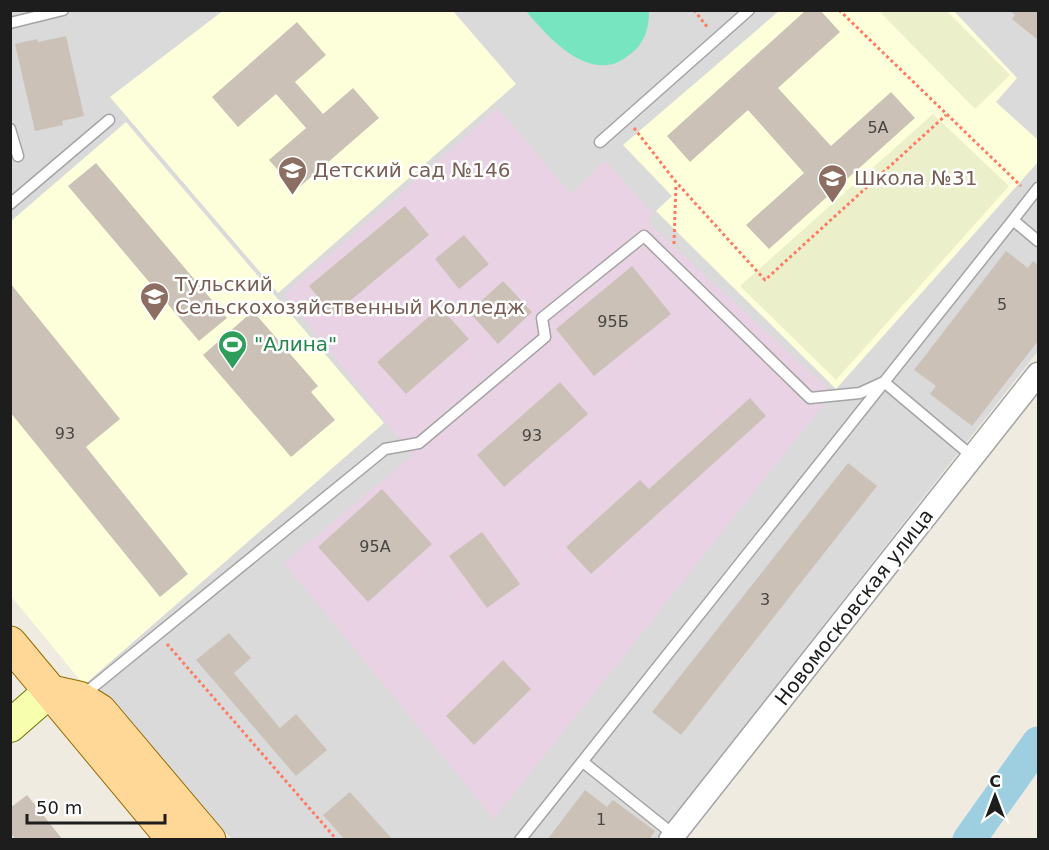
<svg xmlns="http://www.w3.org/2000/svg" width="1049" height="850" font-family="'DejaVu Sans',sans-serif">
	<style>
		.residential { fill: #dbdada }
		.industrial { fill: #e9d2e4 }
		.education { fill: #fdffda }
		.farmland { fill: #ecf0ca }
		.pitch { fill: #77e6c0 }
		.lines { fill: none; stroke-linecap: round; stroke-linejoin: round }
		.river { stroke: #9dcfe1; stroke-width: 33 }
		.building { fill: #cbc1b7 }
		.lane-casing { stroke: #a4a4a4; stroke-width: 13 }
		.street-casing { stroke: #a4a4a4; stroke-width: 25 }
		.secondary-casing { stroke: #657700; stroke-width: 34 }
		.primary-casing { stroke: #956b00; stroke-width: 35 }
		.path { stroke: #ff7a62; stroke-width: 3; stroke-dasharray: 3 3; stroke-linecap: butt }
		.lane { stroke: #fff; stroke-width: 10 }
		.street { stroke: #fff; stroke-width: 22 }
		.secondary { stroke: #f7ffaf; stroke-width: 32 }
		.primary { stroke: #ffd796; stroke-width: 33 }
		.labels { text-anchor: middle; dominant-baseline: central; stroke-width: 5; stroke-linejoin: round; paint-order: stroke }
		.number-label { font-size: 16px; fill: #484644 }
		.education-label { font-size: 20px; fill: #785e54; stroke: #fff; text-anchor: start }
		.leisure-label { font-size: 20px; fill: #27864d; stroke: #fff; text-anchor: start }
		.street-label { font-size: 20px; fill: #1d1d1d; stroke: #fff }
	</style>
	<rect width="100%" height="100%" fill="#efebe1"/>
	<path class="residential" d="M10 11H1038V351L656 839H232L164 773 11 593Z"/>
	<path class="industrial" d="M498 108 571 194 605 160 652 213 648 223 833 393 494 819 284 563 412 456 285 294Z"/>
	<path class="education" d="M224 10 453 11 516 84 278 293 110 97Z
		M953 10 1017 78 996 102 1038 140V162L836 389 656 211 672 196 623 145 779 11Z
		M126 122 384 423 84 685 11 596 10 222Z"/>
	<path class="farmland" d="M879 11H947L1010 75 975 109Z
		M933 114 1009 186 836 380 740 286Z"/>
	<path class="pitch" d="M526 11H649C649 28 645 44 629 55 625 58 618 63 613 64 578 73 545 33 526 11Z"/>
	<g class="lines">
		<path class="river" d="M969 840 1038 743"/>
	</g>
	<path class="building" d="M806 10H820L840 32 778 88 831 146 891 92 915 118 769 249 746 225 804 173 748 110 690 162 667 136Z
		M1009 10H1038V40L1012 19 1015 15Z
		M297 22 326 55 295 82 323 114 353 88 379 118 296 190 269 160 306 128 276 94 238 127 212 97Z
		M66 36 84 116 62 121 63 125 35 131 15 44 37 39 38 42Z
		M96 163 227 318 199 341 68 186Z
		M405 206 429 235 333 315 309 286Z
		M464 235 489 264 459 289 435 259Z
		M1006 251 1028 268 1033 261 1038 265V341L972 426 930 394 936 386 914 370Z
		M632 266 671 314 594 376 556 329Z
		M503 281 532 312 498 344 469 312Z
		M10 283 120 419 86 447 188 574 160 597 10 412Z
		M440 307 469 339 406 394 377 362Z
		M253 311 318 386 311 392 335 420 291 457 203 355Z
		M560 382 588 414 504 487 477 455Z
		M750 398 766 416 591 574 566 547 640 480 649 489Z
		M848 463 877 486 681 735 652 712Z
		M382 489 432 544 368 602 318 547Z
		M482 532 520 584 487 608 449 556Z
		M229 633 251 658 234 673 280 728 296 714 327 750 296 776 196 660Z
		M503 660 531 689 474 745 446 716Z
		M585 790 607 807 613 800 655 831 649 840H547Z
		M350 792 393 840H345L323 815Z
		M27 795 63 840H16L10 833V808Z"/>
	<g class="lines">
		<defs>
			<path id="lane" d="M10 23 63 10
				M10 129 18 156
				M600 142 749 10
				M10 204 109 120
				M1013 220 1038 188
				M83 695 385 449 419 443 545 337 542 318 644 236 810 398 860 393 884 382 973 457
				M583 762 674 835
				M520 840 1013 220 1038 241"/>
			<path id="street" d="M670 840 1038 374"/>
			<path id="secondary" d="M10 726 50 691"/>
			<path id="primary" d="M10 643 174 840
				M52 692 79 698 100 711 209 840"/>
		</defs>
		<use href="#lane" class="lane-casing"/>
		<use href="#street" class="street-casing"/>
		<use href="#secondary" class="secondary-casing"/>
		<use href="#primary" class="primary-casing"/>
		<path class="path" d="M694 10 708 28
			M839 10 1021 186
			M634 128 676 182 765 280 946 115
			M674 244 676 184
			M167 644 337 840"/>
		<use href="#lane" class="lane"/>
		<use href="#street" class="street"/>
		<use href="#secondary" class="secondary"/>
		<use href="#primary" class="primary"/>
	</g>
	<defs>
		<symbol id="school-pin" viewBox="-11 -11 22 30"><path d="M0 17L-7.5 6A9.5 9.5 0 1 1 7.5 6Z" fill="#8d6e63" stroke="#fff"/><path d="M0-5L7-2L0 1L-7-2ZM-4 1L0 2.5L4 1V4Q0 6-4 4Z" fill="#fff"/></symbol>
		<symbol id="university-pin" viewBox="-11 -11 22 30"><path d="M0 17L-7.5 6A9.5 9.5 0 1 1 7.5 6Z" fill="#8d6e63" stroke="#fff"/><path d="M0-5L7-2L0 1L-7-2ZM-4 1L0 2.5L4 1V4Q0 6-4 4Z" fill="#fff"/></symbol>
		<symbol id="stadium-pin" viewBox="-11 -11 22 30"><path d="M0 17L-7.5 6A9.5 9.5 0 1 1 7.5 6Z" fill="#2e9e5b" stroke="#fff"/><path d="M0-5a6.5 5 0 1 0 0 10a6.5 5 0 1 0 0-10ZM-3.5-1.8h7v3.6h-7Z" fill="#fff"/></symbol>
	</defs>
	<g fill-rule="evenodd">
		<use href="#school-pin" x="276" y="154" width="33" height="45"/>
		<use href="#school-pin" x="816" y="162" width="33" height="45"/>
		<use href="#university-pin" x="138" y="280" width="33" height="45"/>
		<use href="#stadium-pin" x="216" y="328" width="33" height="45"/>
	</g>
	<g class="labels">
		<g class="number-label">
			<text x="878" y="127">5А</text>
			<text x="1002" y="304">5</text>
			<text x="613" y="321">95Б</text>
			<text x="65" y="433">93</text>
			<text x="532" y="435">93</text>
			<text x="375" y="546">95А</text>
			<text x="765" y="599">3</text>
			<text x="601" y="819">1</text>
		</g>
		<g class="education-label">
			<text x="313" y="170">Детский сад №146</text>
			<text x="854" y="178">Школа №31</text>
			<text x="175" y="284">Тульский<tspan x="175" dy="23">Сельскохозяйственный Колледж</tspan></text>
		</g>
		<g class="leisure-label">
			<text x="254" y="344">"Алина"</text>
		</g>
		<g class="street-label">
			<text transform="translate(854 607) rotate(-52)">Новомосковская улица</text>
		</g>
	</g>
	<rect width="1049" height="850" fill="none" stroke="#1d1d1d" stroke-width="24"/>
	<g transform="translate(995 796)" stroke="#ffffff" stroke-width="4.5" paint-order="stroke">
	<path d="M0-4.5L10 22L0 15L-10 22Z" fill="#1d1d1d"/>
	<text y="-9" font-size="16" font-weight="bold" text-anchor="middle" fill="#1d1d1d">С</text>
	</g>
	<path d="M27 814v9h138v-9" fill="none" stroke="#1d1d1d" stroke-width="3"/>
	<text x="36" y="814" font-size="18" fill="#1d1d1d" stroke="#ffffff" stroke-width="4.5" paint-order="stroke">50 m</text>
</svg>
